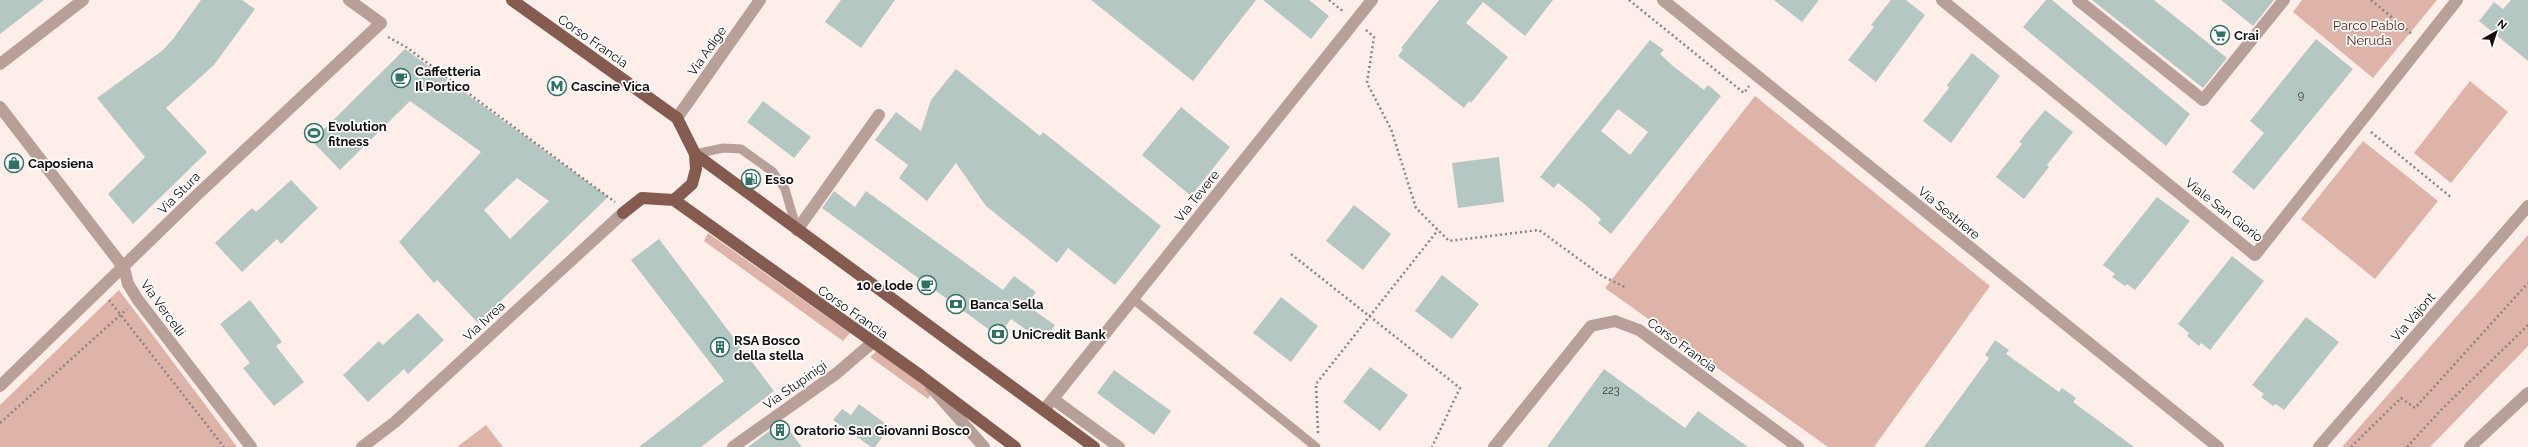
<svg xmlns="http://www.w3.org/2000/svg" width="2528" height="447" font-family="Raleway,sans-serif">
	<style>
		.green { fill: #deb4a8 }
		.building { fill: #b5c7c2; fill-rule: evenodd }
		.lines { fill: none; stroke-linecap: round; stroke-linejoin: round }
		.path { stroke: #8c827f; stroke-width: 2.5; stroke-dasharray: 2 3; stroke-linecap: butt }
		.service { stroke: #b89f98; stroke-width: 9 }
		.pedestrian { stroke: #b89f98; stroke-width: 12 }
		.minor { stroke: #b89f98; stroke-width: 12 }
		.primary { stroke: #855b50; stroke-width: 12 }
		.labels { text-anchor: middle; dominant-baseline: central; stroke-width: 3.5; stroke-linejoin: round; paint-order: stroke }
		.number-label { font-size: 11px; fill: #3b3b39 }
		.park-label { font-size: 13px; fill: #61200d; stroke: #fff }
		.poi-label { font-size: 13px; font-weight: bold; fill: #120c0b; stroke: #fff; text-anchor: start }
		.street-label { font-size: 13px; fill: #120c0b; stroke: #fff }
	</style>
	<rect width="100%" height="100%" fill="#fdeeea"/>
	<path class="green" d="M2302 0H2437L2373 78 2293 12Z
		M2470 81 2508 112 2451 183 2414 153Z
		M1755 96 1990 286 1874 447H1828L1605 288Z
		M2363 141 2438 201 2375 279 2301 219Z
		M708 233 850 333 843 341 704 241Z
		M2528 235V346L2430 447H2342Z
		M119 290 237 447H0V405Z
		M877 351 933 390 928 399 870 357Z
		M486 425 503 447H457Z"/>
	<path class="building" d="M0 0H44L0 34Z
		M201 0H242L255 9 214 65 166 108 207 152 133 224 108 194 145 157 97 98 163 50 173 39Z
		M841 0H895L861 48 825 22Z
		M1091 0H1256L1193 81Z
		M1263 0H1309L1329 16 1311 39Z
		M1439 0H1553L1525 36 1483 2 1466 23 1508 57 1471 103 1469 101 1464 108 1398 56 1403 49 1401 48Z
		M1774 0H1819L1802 22Z
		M1891 0H1906L1925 15 1876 82 1848 60 1874 27 1871 25Z
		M2046 0H2052L2190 114 2166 146 2023 27Z
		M2092 0H2154L2227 58 2203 88Z
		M2221 0H2274L2253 26Z
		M2511 0H2528V61L2479 21 2494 2 2503 9Z
		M2316 39 2353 69 2254 190 2232 172 2264 133 2250 121Z
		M1650 40 1664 50 1660 54 1673 66 1704 90 1708 85 1721 96 1611 234 1598 223 1601 219 1588 207 1558 183 1554 188 1540 177ZM1618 109 1648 132 1630 155 1601 131Z
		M405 49 608 197 478 323 437 280 434 283 399 242 481 152 410 101 340 170 312 141ZM517 178 549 201 510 239 484 210Z
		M1972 53 2000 76 1951 143 1923 121 1949 88 1947 85Z
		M956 69 1040 136 1043 132 1161 226 1115 285 1068 248 1057 263 986 206 956 163 927 201 899 178 908 165 875 140 896 112 921 131 931 100Z
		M763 101 811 137 794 158 747 122Z
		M1181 107 1230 147 1191 196 1142 155Z
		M2045 110 2073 132 2047 165 2049 167 2024 199 1996 177 2022 144 2019 142Z
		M1499 157 1504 202 1458 208 1452 163Z
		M291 180 318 208 281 244 277 239 242 272 215 243 252 208 256 212Z
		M834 191 855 207 866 191 1003 290 1014 276 1036 292 1026 305 1055 325 1043 342 1011 319 998 336 822 208Z
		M2157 197 2190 221 2135 290 2127 284 2125 286 2112 277 2115 274 2103 265Z
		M1354 205 1391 234 1363 270 1326 241Z
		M659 239 774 391 701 447H639L724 381 631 260Z
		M2232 256 2264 281 2210 350 2201 343 2199 346 2187 336 2189 333 2178 324Z
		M1442 275 1479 304 1452 339 1415 311Z
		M1281 297 1318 326 1291 362 1253 333Z
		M250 300 282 342 276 346 304 382 274 406 243 368 250 363 220 324Z
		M418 313 444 340 408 374 404 369 368 402 343 375 379 341 383 345Z
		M2306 317 2339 342 2284 410 2276 404 2273 406 2261 397 2264 394 2252 385Z
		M1995 340 2009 350 2006 354 2059 392 2062 388 2076 398 2073 402 2134 447H1924L1989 358 1985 355Z
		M1370 367 1408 395 1380 431 1343 402Z
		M1604 369 1685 428 1698 411 1748 447H1547Z
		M1114 370 1171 411 1154 435 1097 393Z
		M859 404 890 427 875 447H871L833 420 842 409 851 415Z
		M782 421 802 447H748L772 429Z"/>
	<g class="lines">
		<path class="path" d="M1329 0 1344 12
			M1629 0 1744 93 1749 86
			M2371 0 2412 34
			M1366 30 1374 37 1367 83 1391 129 1416 208 1449 241 1539 230 1602 276 1627 288
			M388 37 406 47 615 202
			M2371 132 2452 198
			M1291 254 1460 388 1432 447
			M109 300 224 447
			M0 423 127 309
			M1318 433 1316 384 1438 230
			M2351 447 2401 398 2415 408 2528 283
			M2407 447 2441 410 2528 325"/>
		<path class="service" d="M695 154 723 148 741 149 773 172 785 189 797 230
			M1133 299 1316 447"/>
		<path class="pedestrian" d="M1942 0 2255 255 2457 0"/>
		<path class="minor" d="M1663 0 2218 447
			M2078 0 2203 100 2284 0
			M0 64 83 0
			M0 107 124 268 128 284 138 300 251 447
			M677 118 760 0
			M797 230 879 115
			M0 386 198 194 381 23 349 0
			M931 387 984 447
			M1053 399 1119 447
			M1044 410 1372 0
			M362 447 395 422 623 213
			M733 447 837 373 872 343
			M1494 447 1591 326 1615 321 1639 330 1798 447
			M2319 447 2528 206
			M2470 447 2528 393"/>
		<path class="primary" d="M512 0 677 118 695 154 696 169 692 184 674 200 642 198 623 213
			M695 154 1094 447
			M674 200 921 376 1015 447"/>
	</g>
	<defs>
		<symbol id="supermarket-ring" viewBox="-11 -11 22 22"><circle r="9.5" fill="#fff" stroke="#2f7264" stroke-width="1.5"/><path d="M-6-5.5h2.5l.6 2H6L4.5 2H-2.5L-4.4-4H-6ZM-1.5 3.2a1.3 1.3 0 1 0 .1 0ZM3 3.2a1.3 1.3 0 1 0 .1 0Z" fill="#2f7264"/></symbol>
		<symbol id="cafe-ring" viewBox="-11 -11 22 22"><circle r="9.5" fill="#fff" stroke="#2f7264" stroke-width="1.5"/><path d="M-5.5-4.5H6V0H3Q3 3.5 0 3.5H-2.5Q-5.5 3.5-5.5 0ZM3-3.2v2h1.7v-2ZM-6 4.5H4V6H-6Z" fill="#2f7264"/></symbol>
		<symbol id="metro-ring" viewBox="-11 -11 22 22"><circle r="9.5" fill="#fff" stroke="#2f7264" stroke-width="1.5"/><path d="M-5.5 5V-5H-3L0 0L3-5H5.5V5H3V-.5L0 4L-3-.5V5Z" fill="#2f7264"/></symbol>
		<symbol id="stadium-ring" viewBox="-11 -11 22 22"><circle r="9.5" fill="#fff" stroke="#2f7264" stroke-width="1.5"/><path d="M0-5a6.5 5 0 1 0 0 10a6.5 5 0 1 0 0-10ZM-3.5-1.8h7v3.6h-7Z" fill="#2f7264"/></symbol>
		<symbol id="shop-ring" viewBox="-11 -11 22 22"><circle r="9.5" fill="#fff" stroke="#2f7264" stroke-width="1.5"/><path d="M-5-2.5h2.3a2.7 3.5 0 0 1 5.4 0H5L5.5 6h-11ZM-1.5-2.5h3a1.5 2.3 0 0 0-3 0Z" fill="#2f7264"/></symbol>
		<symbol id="fuel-ring" viewBox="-11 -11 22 22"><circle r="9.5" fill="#fff" stroke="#2f7264" stroke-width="1.5"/><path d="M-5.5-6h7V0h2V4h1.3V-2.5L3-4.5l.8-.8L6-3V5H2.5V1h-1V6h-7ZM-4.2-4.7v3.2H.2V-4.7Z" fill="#2f7264"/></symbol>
		<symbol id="bank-ring" viewBox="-11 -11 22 22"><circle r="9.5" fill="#fff" stroke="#2f7264" stroke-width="1.5"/><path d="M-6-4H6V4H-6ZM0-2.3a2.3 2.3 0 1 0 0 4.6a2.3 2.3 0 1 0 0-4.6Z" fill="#2f7264"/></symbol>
		<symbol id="building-ring" viewBox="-11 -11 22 22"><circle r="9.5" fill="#fff" stroke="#2f7264" stroke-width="1.5"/><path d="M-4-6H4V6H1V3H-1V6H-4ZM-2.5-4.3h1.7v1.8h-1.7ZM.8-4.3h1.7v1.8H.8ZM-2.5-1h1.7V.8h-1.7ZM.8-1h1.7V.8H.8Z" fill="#2f7264"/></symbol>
	</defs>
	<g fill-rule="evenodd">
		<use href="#supermarket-ring" x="2209" y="24" width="22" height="22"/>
		<use href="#cafe-ring" x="390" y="67" width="22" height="22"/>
		<use href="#metro-ring" x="546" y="75" width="22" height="22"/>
		<use href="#stadium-ring" x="303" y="122" width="22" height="22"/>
		<use href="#shop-ring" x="3" y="152" width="22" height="22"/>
		<use href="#fuel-ring" x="740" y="168" width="22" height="22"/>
		<use href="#cafe-ring" x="916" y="274" width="22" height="22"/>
		<use href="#bank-ring" x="945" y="293" width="22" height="22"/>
		<use href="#bank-ring" x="987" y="323" width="22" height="22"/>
		<use href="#building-ring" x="709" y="336" width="22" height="22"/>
		<use href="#building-ring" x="769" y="419" width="22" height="22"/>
	</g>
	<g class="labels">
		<g class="number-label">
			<text x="2301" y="95">9</text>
			<text x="1611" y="390">223</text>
		</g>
		<g class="park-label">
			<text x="2369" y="25">Parco Pablo<tspan x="2369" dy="15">Neruda</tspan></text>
		</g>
		<g class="poi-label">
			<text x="2234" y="35">Crai</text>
			<text x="415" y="71">Caffetteria<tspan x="415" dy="15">Il Portico</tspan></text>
			<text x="571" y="86">Cascine Vica</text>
			<text x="328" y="126">Evolution<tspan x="328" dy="15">fitness</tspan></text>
			<text x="28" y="163">Caposiena</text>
			<text x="765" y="179">Esso</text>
			<text x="913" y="285" text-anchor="end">10 e lode</text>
			<text x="970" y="304">Banca Sella</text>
			<text x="1012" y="334">UniCredit Bank</text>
			<text x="734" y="340">RSA Bosco<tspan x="734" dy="15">della stella</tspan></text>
			<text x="794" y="430">Oratorio San Giovanni Bosco</text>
		</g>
		<g class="street-label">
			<text transform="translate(593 41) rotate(35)">Corso Francia</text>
			<text transform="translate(707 51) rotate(-55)">Via Adige</text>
			<text transform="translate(179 193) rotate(-45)">Via Stura</text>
			<text transform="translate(1197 196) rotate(-51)">Via Tevere</text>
			<text transform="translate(2224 210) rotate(38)">Viale San Giorio</text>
			<text transform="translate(1949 213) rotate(39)">Via Sestriere</text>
			<text transform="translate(163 308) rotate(54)">Via Vercelli</text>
			<text transform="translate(853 312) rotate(35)">Corso Francia</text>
			<text transform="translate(2413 317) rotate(-49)">Via Vajont</text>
			<text transform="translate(484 321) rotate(-43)">Via Ivrea</text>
			<text transform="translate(1682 345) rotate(36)">Corso Francia</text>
			<text transform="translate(795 385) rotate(-35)">Via Stupinigi</text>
		</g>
	</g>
	<g transform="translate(2496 32) rotate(39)" stroke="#ffffff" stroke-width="3" paint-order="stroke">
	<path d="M0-3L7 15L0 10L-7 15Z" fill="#120c0b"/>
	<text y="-6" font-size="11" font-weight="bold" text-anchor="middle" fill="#120c0b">N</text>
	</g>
</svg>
